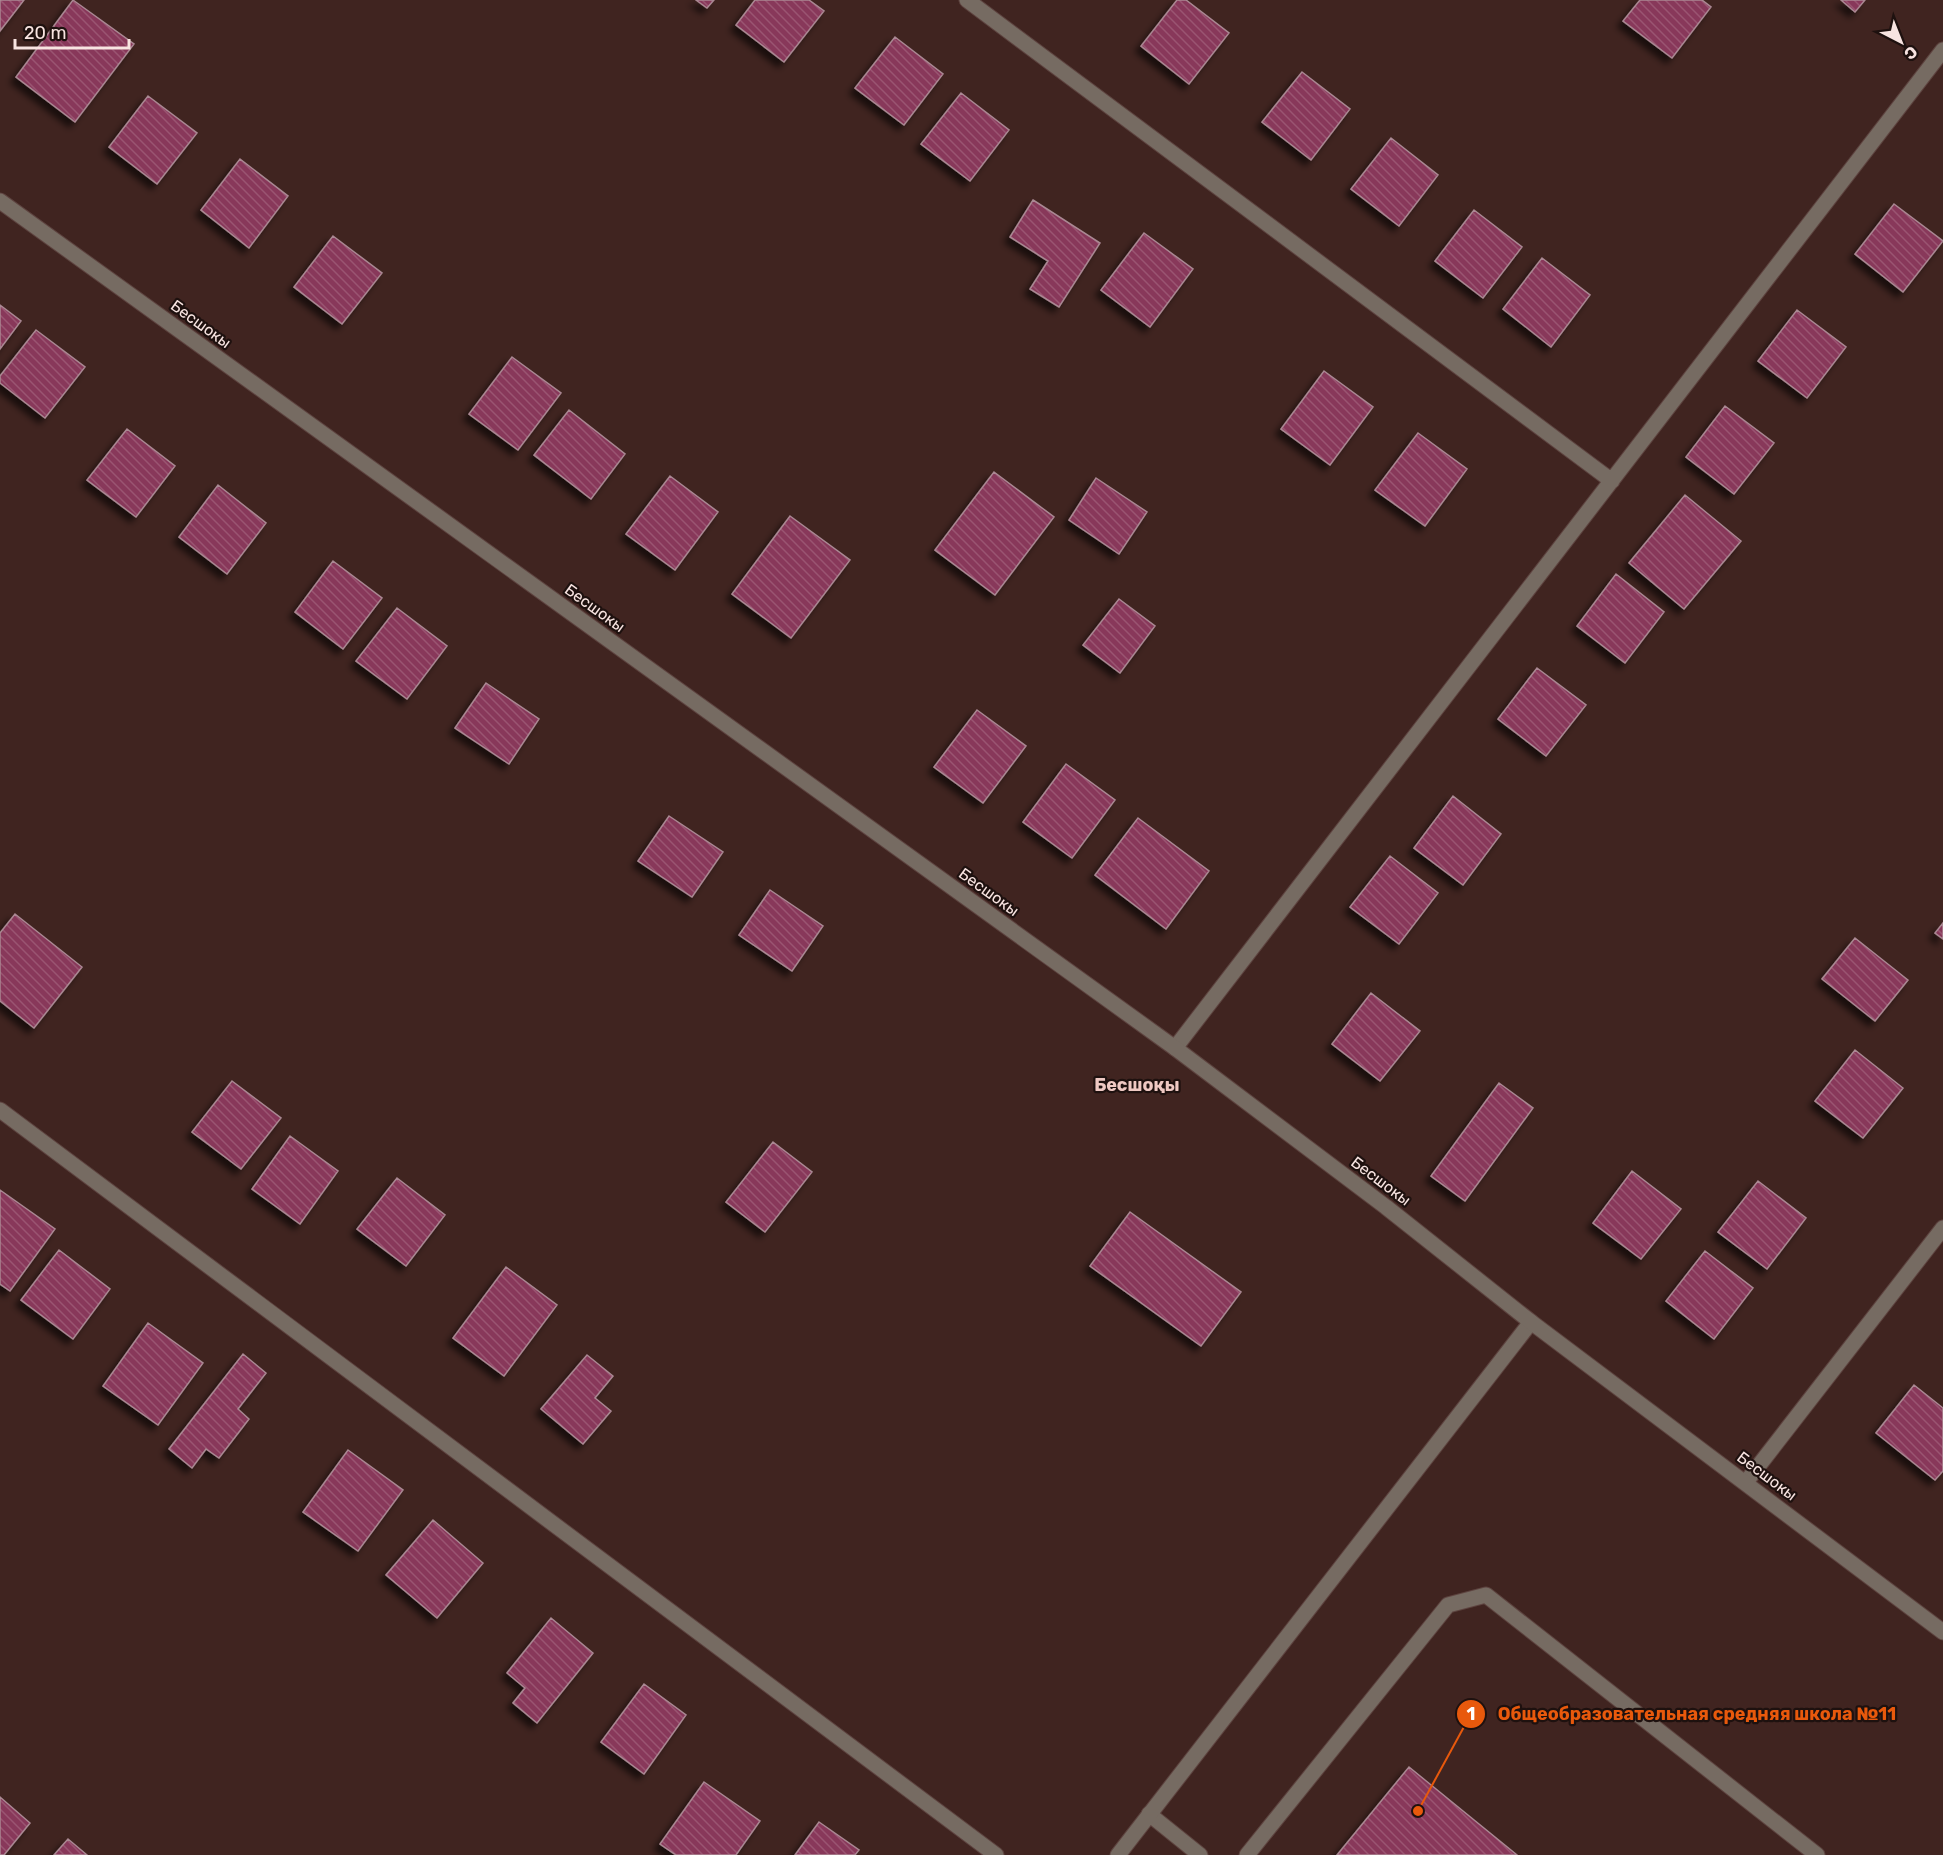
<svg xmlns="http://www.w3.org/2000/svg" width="1943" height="1855" font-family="Rubik,sans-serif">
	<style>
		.building { fill: url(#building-back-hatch); stroke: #aa8893; stroke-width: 1.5; filter: url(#shadow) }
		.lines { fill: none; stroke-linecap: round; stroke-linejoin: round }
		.service-casing { stroke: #5d433f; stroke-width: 17 }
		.minor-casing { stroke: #5d433f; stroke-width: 17 }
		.tertiary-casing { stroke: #5d433f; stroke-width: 17 }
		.service { stroke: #766b62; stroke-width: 15 }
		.minor { stroke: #766b62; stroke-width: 15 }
		.tertiary { stroke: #766b62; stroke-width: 15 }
		.labels { text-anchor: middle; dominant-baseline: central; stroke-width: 4.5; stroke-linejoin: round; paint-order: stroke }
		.street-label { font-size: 16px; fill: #f8e4e1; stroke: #1e110f }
		.neighbourhood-label { font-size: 18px; font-weight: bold; fill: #efc9c3; stroke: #1e110f }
		.leader { fill: none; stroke: #e8590c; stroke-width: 2 }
		.callout-dot { fill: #e8590c; stroke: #1e110f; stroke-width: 2 }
		.mark-label { font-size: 18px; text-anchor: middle; font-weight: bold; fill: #fff }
		.callout-label { font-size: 18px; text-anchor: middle; font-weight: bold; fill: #e8590c; stroke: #1e110f; stroke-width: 4.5; stroke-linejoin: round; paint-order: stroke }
	</style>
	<defs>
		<pattern id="building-back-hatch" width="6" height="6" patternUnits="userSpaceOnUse" patternTransform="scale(1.5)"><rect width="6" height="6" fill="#88375a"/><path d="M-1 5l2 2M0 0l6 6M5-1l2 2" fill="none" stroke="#9a5471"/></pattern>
		<filter id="shadow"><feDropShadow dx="-5.5" dy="5.5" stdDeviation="3" flood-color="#0009"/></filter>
	</defs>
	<rect width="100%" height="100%" fill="#402420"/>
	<path class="building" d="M0 0H24L0 31Z
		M73 0 134 44 75 122 16 77Z
		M696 0H714L707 8Z
		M755 0H809L824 11 784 62 736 25Z
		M1177 0H1186L1229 33 1189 84 1141 46Z
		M1640 0H1702L1711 7 1672 58 1623 21Z
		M1841 0H1865L1855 12Z
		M895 37 943 74 904 125 855 88Z
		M1302 72 1350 109 1311 160 1262 122Z
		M961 93 1009 130 970 181 921 144Z
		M148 96 197 133 157 184 109 147Z
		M1391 138 1438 175 1399 226 1351 189Z
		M240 159 288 196 249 248 201 210Z
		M1033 200 1100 243 1059 307 1030 289 1048 261 1010 237Z
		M1894 204 1943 241 1903 292 1855 254Z
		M1474 210 1522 247 1483 298 1435 261Z
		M1144 233 1193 269 1150 327 1101 290Z
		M333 236 382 273 342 324 294 287Z
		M1542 258 1590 295 1551 347 1503 309Z
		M0 305 21 321 0 349Z
		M1797 310 1846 347 1807 398 1758 361Z
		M36 330 85 367 45 418 0 383V376Z
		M512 357 561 393 518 450 469 414Z
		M1324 371 1373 407 1330 465 1281 429Z
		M1725 406 1774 443 1734 494 1686 457Z
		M569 410 625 454 591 499 534 455Z
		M127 429 175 466 136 517 87 480Z
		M1418 433 1467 469 1425 526 1375 490Z
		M994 472 1054 517 995 595 935 550Z
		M670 476 718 512 675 570 626 534Z
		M1096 478 1147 512 1119 554 1069 520Z
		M218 485 266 523 227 574 179 537Z
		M1685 495 1741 541 1684 609 1629 563Z
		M790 516 850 560 791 638 732 594Z
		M333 561 382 598 343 649 295 612Z
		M1616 574 1664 612 1625 663 1577 626Z
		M1119 599 1155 626 1120 673 1083 645Z
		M397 608 447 646 407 699 356 661Z
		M1537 668 1586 705 1546 756 1498 719Z
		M486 683 539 719 509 764 455 728Z
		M977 710 1026 746 983 803 934 767Z
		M1066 764 1115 800 1072 858 1023 822Z
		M1453 796 1501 834 1463 885 1414 848Z
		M669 816 723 852 692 897 638 861Z
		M1138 818 1209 871 1166 929 1095 875Z
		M1390 856 1438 893 1399 944 1350 907Z
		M770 890 823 926 792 971 739 935Z
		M15 914 82 967 34 1028 0 1001V933Z
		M1943 923V939L1935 933Z
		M1855 938 1908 980 1875 1021 1822 979Z
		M1371 993 1420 1031 1380 1081 1332 1044Z
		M1855 1050 1903 1088 1863 1138 1815 1101Z
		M232 1081 281 1118 241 1169 192 1132Z
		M1499 1083 1533 1108 1465 1201 1431 1176Z
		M290 1136 338 1171 300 1224 252 1189Z
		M773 1142 812 1172 765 1232 726 1202Z
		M1632 1171 1681 1209 1641 1259 1593 1223Z
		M397 1178 445 1215 406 1266 357 1229Z
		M1758 1181 1806 1218 1767 1269 1718 1232Z
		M0 1190 55 1229 10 1291 0 1284Z
		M1130 1212 1241 1292 1201 1346 1090 1266Z
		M59 1250 110 1289 73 1339 21 1300Z
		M1705 1251 1753 1288 1714 1339 1666 1301Z
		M506 1267 557 1305 504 1376 453 1338Z
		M148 1323 203 1363 158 1425 103 1386Z
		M243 1354 266 1373 238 1409 249 1419 219 1458 206 1449 192 1468 169 1449Z
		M587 1355 613 1376 595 1398 611 1411 583 1444 541 1409Z
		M1914 1385 1943 1408V1471L1935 1480 1876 1433Z
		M348 1450 403 1490 358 1551 303 1512Z
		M433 1520 483 1563 437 1618 386 1575Z
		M551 1618 593 1653 537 1723 513 1703 525 1688 507 1673Z
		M644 1684 686 1715 644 1774 601 1742Z
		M1409 1767 1517 1855H1337Z
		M704 1782 760 1821 736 1855H676L660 1844Z
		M0 1797 30 1823 4 1855H0Z
		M819 1822 859 1850 855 1855H795Z
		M68 1839 87 1855H54Z"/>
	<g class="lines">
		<defs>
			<path id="service" d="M1149 1814 1200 1855
				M1247 1855 1448 1605 1486 1595 1817 1855"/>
			<path id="minor" d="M967 0 1612 481
				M1175 1048 1943 50
				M0 1110 996 1855
				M1746 1482 1943 1228
				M1118 1855 1531 1322"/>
			<path id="tertiary" d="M0 201 1175 1048 1386 1207 1531 1322 1943 1632"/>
		</defs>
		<use href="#service" class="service-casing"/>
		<use href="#minor" class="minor-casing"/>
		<use href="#tertiary" class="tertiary-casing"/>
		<use href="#service" class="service"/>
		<use href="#minor" class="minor"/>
		<use href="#tertiary" class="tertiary"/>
	</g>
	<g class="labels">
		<g class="street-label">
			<text transform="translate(201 324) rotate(36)">Бесшокы</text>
			<text transform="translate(595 608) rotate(36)">Бесшокы</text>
			<text transform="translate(989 892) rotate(36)">Бесшокы</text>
			<text transform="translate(1381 1181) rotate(37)">Бесшокы</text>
			<text transform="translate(1767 1476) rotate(37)">Бесшокы</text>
		</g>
		<g class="neighbourhood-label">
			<text x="1137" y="1085">Бесшоқы</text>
		</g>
	</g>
	<path class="leader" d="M1418 1811L1471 1714"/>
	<g class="callout-dot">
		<circle cx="1418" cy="1811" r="6"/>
		<circle cx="1471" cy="1714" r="15"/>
	</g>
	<g class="mark-label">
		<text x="1471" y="1720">1</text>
	</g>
	<g class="callout-label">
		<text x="1697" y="1720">Общеобразовательная средняя школа №11</text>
	</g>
	<g transform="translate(1901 42) rotate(138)" stroke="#1e110f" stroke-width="4.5" paint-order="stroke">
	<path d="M0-4.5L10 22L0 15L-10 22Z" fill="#f8e4e1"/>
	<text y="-9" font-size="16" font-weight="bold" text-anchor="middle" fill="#f8e4e1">С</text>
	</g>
	<path d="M15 39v9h114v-9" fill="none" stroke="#f8e4e1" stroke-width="3"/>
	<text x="24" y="39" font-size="18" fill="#f8e4e1" stroke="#1e110f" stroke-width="4.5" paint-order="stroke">20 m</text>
</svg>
